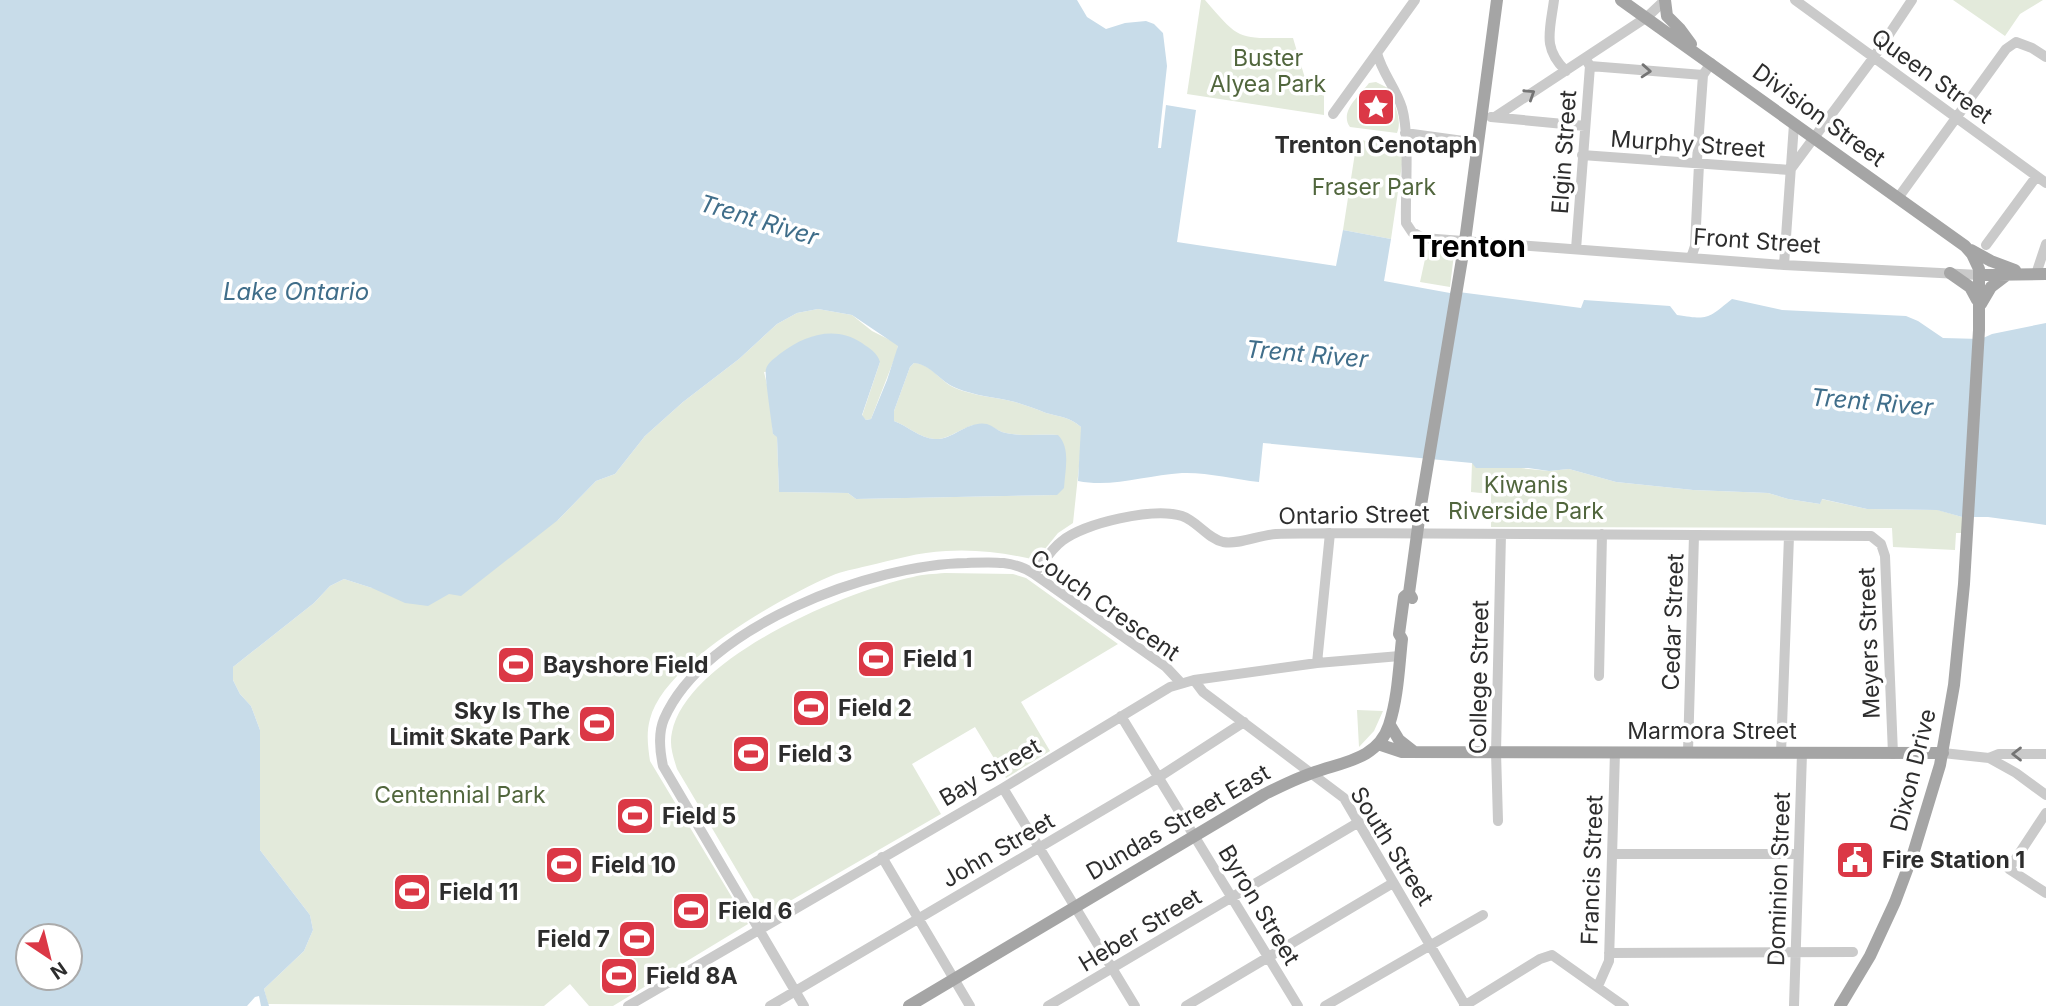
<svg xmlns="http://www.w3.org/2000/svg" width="2046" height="1006" font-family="Inter,sans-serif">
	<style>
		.green { fill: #e3eadb }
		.water { fill: #c8dce9; fill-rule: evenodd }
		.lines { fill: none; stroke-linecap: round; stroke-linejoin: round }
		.minor { stroke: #cacaca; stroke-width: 10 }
		.major { stroke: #a5a5a5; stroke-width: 12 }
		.oneway { stroke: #747474 }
		.labels { text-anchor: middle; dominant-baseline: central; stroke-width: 7; stroke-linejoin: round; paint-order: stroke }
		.park-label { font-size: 23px; fill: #51663d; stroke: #fff }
		.street-label { font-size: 23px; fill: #2d2d2d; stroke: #fff }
		.poi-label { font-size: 23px; font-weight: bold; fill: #2d2d2d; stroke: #fff; text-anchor: start }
		.water-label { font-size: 24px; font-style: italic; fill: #406e8a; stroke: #fff }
		.district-label { font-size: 30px; font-weight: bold; fill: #000; stroke: #fff }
	</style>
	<rect width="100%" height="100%" fill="#fff"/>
	<path class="green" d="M1201 0H1205C1241 42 1238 38 1293 38L1310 95H1324V115L1187 94Z
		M1953 0H2043L2020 14 2005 36Z
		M1376 82 1388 88C1393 101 1403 119 1397 133L1350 127C1339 112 1359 96 1369 83Z
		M1357 140 1405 144 1391 239 1343 230Z
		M1427 250 1454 254 1450 287 1420 282Z
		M818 309 852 315 872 331 896 343 898 345 897 352 871 419 866 420 862 416 880 362 764 372 770 397 773 434 777 436 779 492 848 493 856 499 1057 495 1058 435C1039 434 1020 437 1002 432 997 430 992 426 987 425 968 420 952 440 935 439 919 438 908 426 894 421V411L910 367 914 363C932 364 939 381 955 388 974 396 995 397 1015 402 1025 405 1036 409 1046 413 1060 417 1070 417 1081 427L1082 438 1073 523 1058 533 1036 560C1006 553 976 549 946 551 919 552 893 560 867 566 855 569 842 571 831 576 780 598 664 663 650 719 646 733 648 747 650 761L748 924 613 1006H589L570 984 544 1006 268 1004 264 989 304 951 313 930 310 915 260 850V730L251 706 240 694 233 680V667L314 603 330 586 344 579 372 588 558 520 596 481 615 474 645 436 683 402 739 359 777 324 797 313Z
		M1472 463 1549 471 1569 469 1616 482 1693 490 1768 493 1788 499 1820 504 1821 499 1867 509 1938 510 1962 517V533H1956L1955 550 1893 547 1892 528 1491 527V494L1471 492Z
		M945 573 1013 574 1026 578 1118 644 1021 702 1050 751 1006 778 975 727 912 764 941 814 764 916 677 769C673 756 669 745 672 732 687 658 846 591 913 577 923 574 934 574 945 573Z
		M1357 710 1383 711 1374 731 1359 747Z"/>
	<path class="water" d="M0 0H1077L1087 17 1106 29 1125 23 1146 21 1154 24 1163 33 1167 66 1158 148H1161L1166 105 1196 110 1177 242 1336 266 1343 230 1391 239 1384 281 1450 293 1451 291 1581 308 1584 300 1670 306 1677 315C1709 320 1707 319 1732 299L1782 310 1906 316 1918 321 1943 338 1981 339 1992 334 2046 323V525L1988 517H1962L1937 510 1867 509 1822 499 1820 504 1788 499 1768 493 1693 490 1616 482 1569 469 1549 471 1528 468H1476L1472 463 1263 443 1259 482C1234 479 1206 472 1182 473 1147 475 1112 488 1078 481L1081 427C1070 417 1060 417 1046 413 1036 409 1025 405 1015 402 995 397 975 396 956 388 939 381 932 365 914 363L910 367 894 411V421C908 426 919 438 935 439 953 440 968 420 987 424 993 426 997 430 1002 432 1020 437 1039 434 1058 435 1071 448 1065 470 1064 488L1057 495 856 499 848 493 779 492 777 437 773 434C772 423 764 373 766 369 768 362 775 358 781 353 805 335 835 325 862 343 870 349 877 352 880 362L862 415 866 420 871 419 887 380 898 346 852 315 818 309 797 313 777 324 739 359 683 402 645 436 615 474 596 481 558 520 461 596 449 594 428 606 405 603 372 588 344 579 330 586 314 603 233 667V680L240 694 251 706 260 730V850L310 915 313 930 304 951 264 989 269 1006H261L259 996 255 997 247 1006H0ZM28 936H70V978H28Z"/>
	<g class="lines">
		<path class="minor" d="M1554 0C1550 31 1542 48 1566 71
			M1795 0 2046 183
			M1377 53C1382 73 1396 88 1402 108 1410 136 1405 191 1406 223L1412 232 1423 238 1784 265 1979 275
			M1590 66 1703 75
			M1333 114 1415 0
			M1491 117 1585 126
			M1495 117 1647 17 1665 0
			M1405 133 1478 143
			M1582 155 1790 170
			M1790 170 1874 57 1912 0
			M1898 198 2006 49 2016 42 2032 48 2046 57
			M1986 245 2036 177
			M1576 249 1590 66 1585 58
			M1691 258 1695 246 1699 164 1697 160 1703 75 1711 63
			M1784 265 1794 124
			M2036 274 2046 244
			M1034 574C1043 563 1051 549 1062 541 1084 523 1154 507 1182 516 1197 521 1207 538 1223 542 1239 545 1259 535 1276 534 1294 533 1312 534 1330 533L1871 536 1881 544 1885 556 1893 754
			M1317 663 1330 533
			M1599 676 1602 534
			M1194 680 1203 692 1344 798 1465 1005
			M1121 716 1298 1006
			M1688 752 1694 535
			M1781 753 1789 536
			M1943 753 1989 758 1999 754H2046
			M1989 758 2016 773 2046 795
			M1003 788 1135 1006
			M2046 813 2009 869 2046 893
			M1498 821 1496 752 1501 534
			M1612 854H1798
			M882 857 970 1006
			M1609 953 1853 952
			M1598 986 1609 961 1615 752
			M628 1006 1003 788 1170 687 1194 680 1317 663 1400 656
			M770 1006 1159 777 1244 722
			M804 1006 663 766C660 752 658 733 664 719 704 626 873 564 967 563 990 562 1014 560 1034 574L1166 667 1181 683
			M1048 1006 1359 822
			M1186 1006 1393 883
			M1325 1006 1483 915
			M1464 1006 1540 959 1552 955 1624 1006
			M1794 1006 1802 753"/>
		<path class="major" d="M1621 0 1965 246 1972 254 1979 269V330L1964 584 1954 685 1940 765 1913 854 1895 902 1870 956 1840 1006
			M1665 0 1667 16 1680 29 1691 44
			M1971 250 1991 261 2015 270
			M1950 273 1970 287 1977 300
			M1979 275 2046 274
			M1981 304 1991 287 2008 274
			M1412 598 1409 593 1421 505 1465 241 1497 0
			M1390 725 1399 740 1413 751
			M1378 744 1402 752 1943 753
			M909 1006 1265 794C1281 786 1297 778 1315 772 1343 762 1378 759 1389 725 1398 698 1399 666 1402 639L1399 634 1404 597 1409 593"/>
	</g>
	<defs><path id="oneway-chevron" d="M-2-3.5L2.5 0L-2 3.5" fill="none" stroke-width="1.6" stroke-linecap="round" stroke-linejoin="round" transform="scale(1.75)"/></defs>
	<g class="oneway">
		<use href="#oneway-chevron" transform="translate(1646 71) rotate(4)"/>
		<use href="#oneway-chevron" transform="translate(1530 94) rotate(-33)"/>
		<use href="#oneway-chevron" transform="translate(2017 754) rotate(-180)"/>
	</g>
	<defs>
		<symbol id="sight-square" viewBox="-11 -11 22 22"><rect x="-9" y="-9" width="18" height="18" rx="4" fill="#db3846" stroke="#fff"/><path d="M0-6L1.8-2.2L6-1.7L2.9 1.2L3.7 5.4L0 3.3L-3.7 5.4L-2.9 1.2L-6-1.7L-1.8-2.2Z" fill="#fff"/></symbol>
		<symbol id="stadium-square" viewBox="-11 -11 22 22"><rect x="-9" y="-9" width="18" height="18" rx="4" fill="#db3846" stroke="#fff"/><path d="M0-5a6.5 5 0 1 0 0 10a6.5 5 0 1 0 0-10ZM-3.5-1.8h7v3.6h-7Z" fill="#fff"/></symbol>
		<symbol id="civic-square" viewBox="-11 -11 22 22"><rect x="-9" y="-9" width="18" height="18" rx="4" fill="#db3846" stroke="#fff"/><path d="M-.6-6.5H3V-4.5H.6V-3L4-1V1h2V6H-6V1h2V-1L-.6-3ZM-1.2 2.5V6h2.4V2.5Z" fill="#fff"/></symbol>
	</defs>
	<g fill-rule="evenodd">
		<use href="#sight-square" x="1354" y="85" width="44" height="44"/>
		<use href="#stadium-square" x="854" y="637" width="44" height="44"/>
		<use href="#stadium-square" x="494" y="643" width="44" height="44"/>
		<use href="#stadium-square" x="789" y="686" width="44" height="44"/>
		<use href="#stadium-square" x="575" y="702" width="44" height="44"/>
		<use href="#stadium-square" x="729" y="732" width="44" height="44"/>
		<use href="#stadium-square" x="613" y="794" width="44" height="44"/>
		<use href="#civic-square" x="1833" y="838" width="44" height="44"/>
		<use href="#stadium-square" x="542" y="843" width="44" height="44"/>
		<use href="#stadium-square" x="390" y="870" width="44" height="44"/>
		<use href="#stadium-square" x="669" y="889" width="44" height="44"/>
		<use href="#stadium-square" x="615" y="917" width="44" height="44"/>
		<use href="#stadium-square" x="597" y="954" width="44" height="44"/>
	</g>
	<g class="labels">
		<g class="park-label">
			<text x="1268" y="58">Buster<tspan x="1268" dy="26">Alyea Park</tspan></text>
			<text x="1374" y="187">Fraser Park</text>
			<text x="1526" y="485">Kiwanis<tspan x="1526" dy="26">Riverside Park</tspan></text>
			<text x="460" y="795">Centennial Park</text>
		</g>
		<g class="street-label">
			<text transform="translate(1932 76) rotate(36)">Queen Street</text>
			<text transform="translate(1819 115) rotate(36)">Division Street</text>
			<text transform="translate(1688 144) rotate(4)">Murphy Street</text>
			<text transform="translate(1564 152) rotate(-86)">Elgin Street</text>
			<text transform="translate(1757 241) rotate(4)">Front Street</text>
			<text transform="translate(1354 515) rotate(-1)">Ontario Street</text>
			<text transform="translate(1105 605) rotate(35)">Couch Crescent</text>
			<text transform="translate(1673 622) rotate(-88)">Cedar Street</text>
			<text transform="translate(1869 643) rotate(-92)">Meyers Street</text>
			<text transform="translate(1479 677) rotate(-89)">College Street</text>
			<text x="1712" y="731">Marmora Street</text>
			<text transform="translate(1913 770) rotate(-76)">Dixon Drive</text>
			<text transform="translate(990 772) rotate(-30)">Bay Street</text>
			<text transform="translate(1178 822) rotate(-30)">Dundas Street East</text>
			<text transform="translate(1392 846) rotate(58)">South Street</text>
			<text transform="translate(998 850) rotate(-30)">John Street</text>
			<text transform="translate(1592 870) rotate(-88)">Francis Street</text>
			<text transform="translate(1779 879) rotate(-88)">Dominion Street</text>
			<text transform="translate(1259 905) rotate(59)">Byron Street</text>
			<text transform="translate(1140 930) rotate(-31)">Heber Street</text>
		</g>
		<g class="poi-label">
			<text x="1376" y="145" text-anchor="middle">Trenton Cenotaph</text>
			<text x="903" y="659">Field 1</text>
			<text x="543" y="665">Bayshore Field</text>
			<text x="838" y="708">Field 2</text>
			<text x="570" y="711" text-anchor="end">Sky Is The<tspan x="570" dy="26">Limit Skate Park</tspan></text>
			<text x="778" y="754">Field 3</text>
			<text x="662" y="816">Field 5</text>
			<text x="1882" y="860">Fire Station 1</text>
			<text x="591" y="865">Field 10</text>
			<text x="439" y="892">Field 11</text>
			<text x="718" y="911">Field 6</text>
			<text x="610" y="939" text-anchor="end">Field 7</text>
			<text x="646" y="976">Field 8A</text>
		</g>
		<g class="water-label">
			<text transform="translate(759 220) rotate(17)">Trent River</text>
			<text x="296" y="291">Lake Ontario</text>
			<text transform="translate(1307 354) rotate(5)">Trent River</text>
			<text transform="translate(1872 402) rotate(5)">Trent River</text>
		</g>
		<g class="district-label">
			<text x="1469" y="246">Trenton</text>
		</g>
	</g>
	<g transform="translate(49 957) rotate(145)"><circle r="33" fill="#ffffff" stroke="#ababab" stroke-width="2"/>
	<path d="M0-5L12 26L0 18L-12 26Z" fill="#db3846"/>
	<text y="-10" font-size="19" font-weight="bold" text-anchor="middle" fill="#2d2d2d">N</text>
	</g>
</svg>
